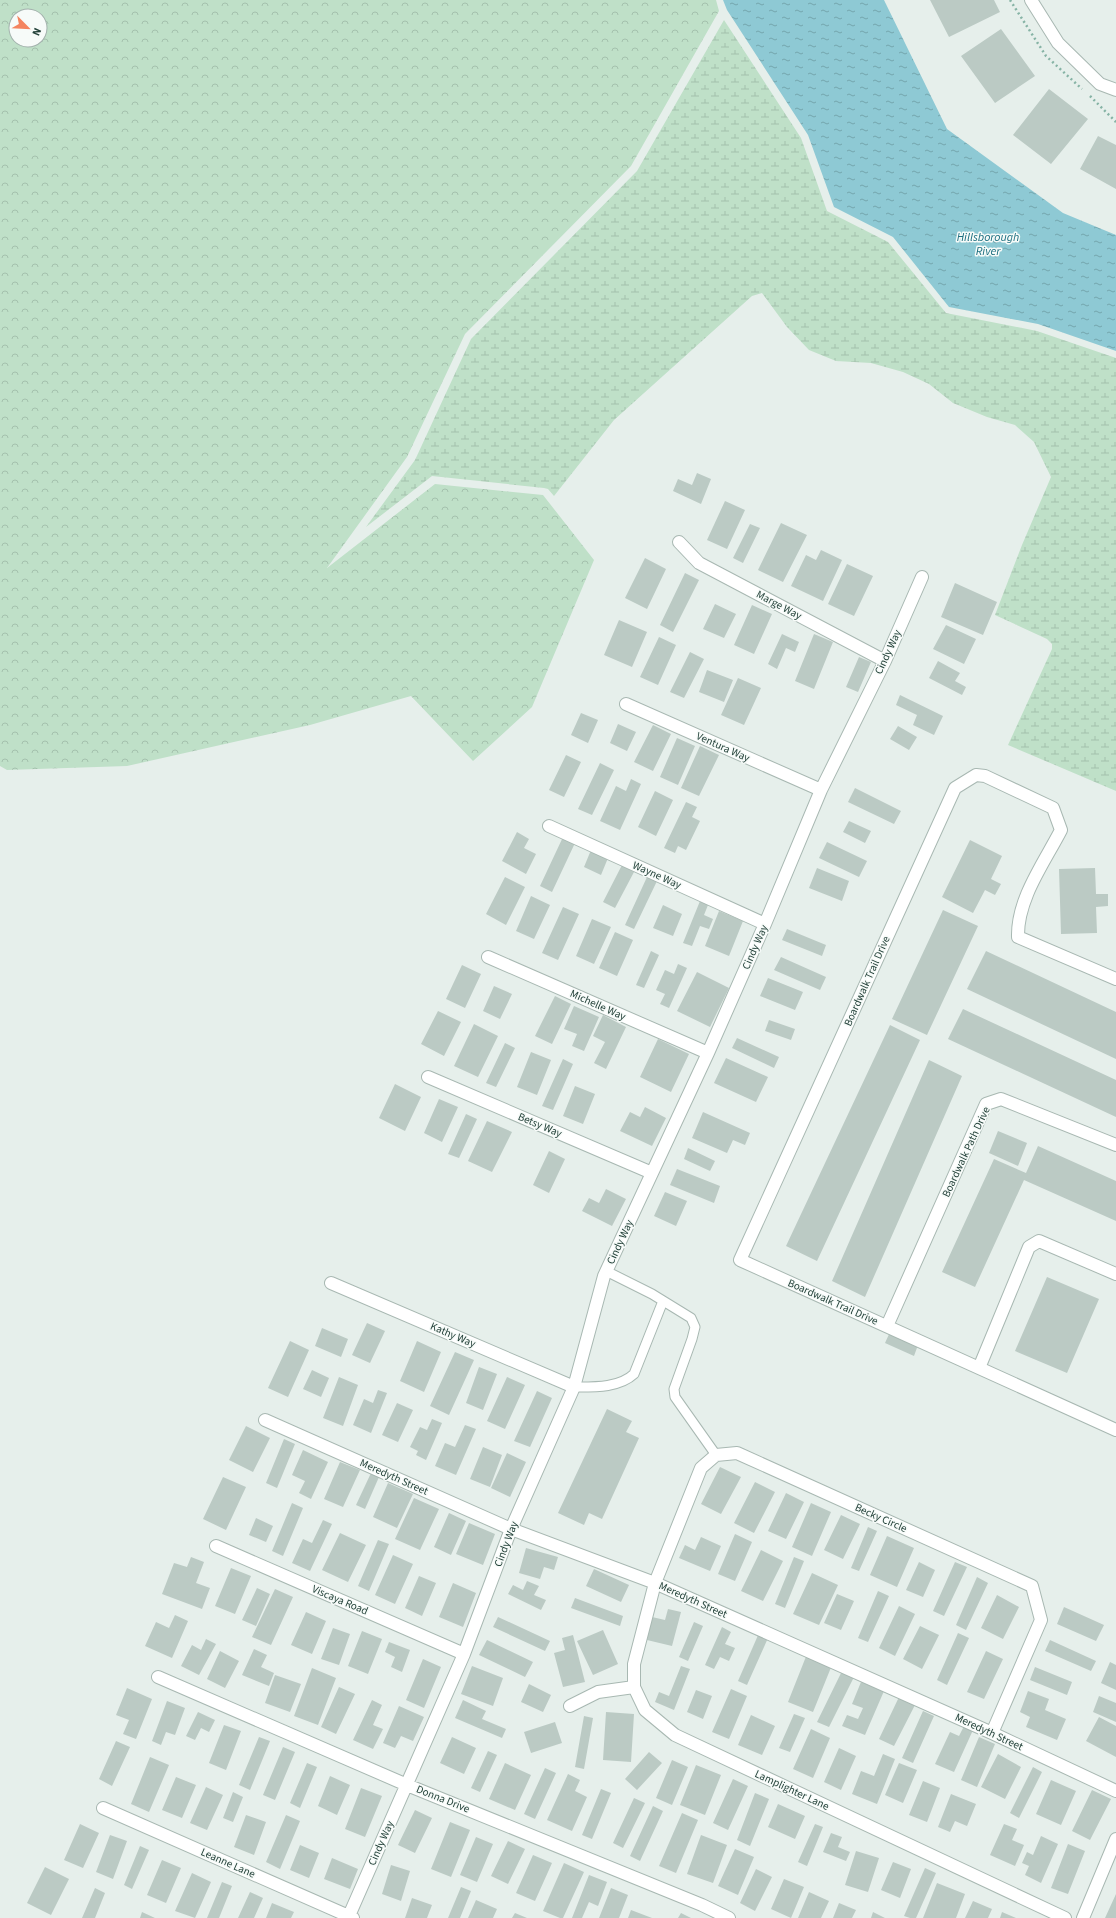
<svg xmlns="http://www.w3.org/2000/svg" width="1116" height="1918" font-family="'Source Sans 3',sans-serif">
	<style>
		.forest { fill: url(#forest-crowns); fill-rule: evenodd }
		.wetland { fill: url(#wetland-marsh) }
		.water { fill: url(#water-ripples) }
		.building { fill: #bbcac4 }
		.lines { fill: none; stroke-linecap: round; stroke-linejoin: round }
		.service-casing { stroke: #a8b8b2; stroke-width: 11 }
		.minor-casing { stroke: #a8b8b2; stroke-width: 14 }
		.path { stroke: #86b3a5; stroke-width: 2.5; stroke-dasharray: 2 3; stroke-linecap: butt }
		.service { stroke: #fff; stroke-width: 9 }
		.minor { stroke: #fff; stroke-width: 12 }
		.labels { text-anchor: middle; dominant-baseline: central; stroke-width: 3; stroke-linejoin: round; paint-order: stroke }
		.street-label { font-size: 11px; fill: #24423a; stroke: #f7fbf9 }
		.water-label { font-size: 12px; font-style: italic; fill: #1c6f80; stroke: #f7fbf9 }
	</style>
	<defs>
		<pattern id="forest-crowns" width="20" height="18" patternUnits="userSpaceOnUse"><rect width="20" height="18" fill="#bfe0c8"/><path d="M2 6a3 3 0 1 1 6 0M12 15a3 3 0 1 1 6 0" fill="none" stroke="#a4c1ad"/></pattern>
		<pattern id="wetland-marsh" width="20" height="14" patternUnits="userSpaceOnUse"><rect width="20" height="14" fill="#bfe0c8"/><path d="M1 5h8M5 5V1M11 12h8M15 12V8" fill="none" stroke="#a4c1ad"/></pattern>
		<pattern id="water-ripples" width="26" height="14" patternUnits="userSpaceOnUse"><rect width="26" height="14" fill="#8ec9d4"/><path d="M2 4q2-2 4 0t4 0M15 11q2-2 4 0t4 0" fill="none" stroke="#74a5ad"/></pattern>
	</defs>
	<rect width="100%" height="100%" fill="#e6efeb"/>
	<path class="forest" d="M0 0H716L719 11 631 166 465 334 407 457 327 568 435 484 543 495 594 560 532 707 473 761 411 696 310 725 127 766 7 770 0 766ZM16 16H40V40H16Z"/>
	<path class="wetland" d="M724 20 801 138 827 211 888 242 946 313 1037 331 1116 358V791L1008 745 1052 649V644L1047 639 995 615 1022 545 1051 477 1034 442 1015 425 987 417 953 403 929 384 903 372 871 363 836 361 809 350 787 327 762 293 752 296 614 420 554 496 548 489 544 488 432 476 366 527 415 460 471 339 637 171Z"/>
	<path class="water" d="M723 0H884L947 129 1063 213 1116 235V351L1038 324 949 307 893 237 834 207 808 135 727 10Z"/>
	<path class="building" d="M930 0H994L1000 12 949 37Z
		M1001 29 1035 76 995 103 961 56Z
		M1049 89 1088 119 1051 164 1013 135Z
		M1098 136 1116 145V189L1080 169Z
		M697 473 711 479 701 504 673 491 678 479 692 485Z
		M725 501 745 510 727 549 707 540Z
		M781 523 807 535 783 582 758 570Z
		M750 524 760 528 743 563 733 558Z
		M821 550 842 560 823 601 791 586 806 555 816 560Z
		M645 558 666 569 647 609 625 598Z
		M847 564 873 576 854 616 828 604Z
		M685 573 699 580 673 632 660 625Z
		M955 583 997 602 983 635 941 617Z
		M715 604 736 614 724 638 703 629Z
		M752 605 772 614 754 654 734 645Z
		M619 620 647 632 632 667 604 655Z
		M946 625 976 639 964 664 933 649Z
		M782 634 799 642 795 652 786 648 777 669 768 664Z
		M814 634 833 642 814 689 795 681Z
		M659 637 676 645 658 685 640 677Z
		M690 652 704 659 684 698 670 692Z
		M859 657 871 662 858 692 846 687Z
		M938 661 960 673 955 681 966 687 962 695 929 678Z
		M707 670 733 680 724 702 699 692Z
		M738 678 761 688 744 725 721 715Z
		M900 695 943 716 934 735 913 725 917 715 896 705Z
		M581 713 598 720 588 743 571 735Z
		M618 724 636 732 627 751 610 743Z
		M653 725 671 734 653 771 634 762Z
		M898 726 917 737 909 750 890 739Z
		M677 738 695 746 678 785 660 777Z
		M700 746 719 755 699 796 681 788Z
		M566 755 581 762 564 797 549 790Z
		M600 763 614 770 592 815 578 809Z
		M631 779 641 784 620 830 600 821 616 786 626 791Z
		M855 788 901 811 894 824 848 802Z
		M655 791 673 800 656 836 638 827Z
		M686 802 697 807 692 817 700 821 686 850 678 846 675 853 664 848Z
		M849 821 871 831 865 843 843 832Z
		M517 832 529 839 524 848 536 854 526 874 502 861Z
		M563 837 575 843 552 892 540 886Z
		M970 840 1002 856 991 879 1001 884 995 895 985 890 973 913 942 897Z
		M827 842 867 861 859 877 819 858Z
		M591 850 608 858 601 875 584 867Z
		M622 865 634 872 615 908 603 902Z
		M817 868 849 881 842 901 809 888Z
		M1095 868 1096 894H1108V906L1096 907 1097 933 1061 934 1059 869Z
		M505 877 525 887 506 925 486 914Z
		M647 877 657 881 634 929 625 925Z
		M531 896 550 905 534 939 516 931Z
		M700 901 708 905 704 915 713 919 709 929 700 926 692 946 683 943Z
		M663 905 682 914 673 936 653 928Z
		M563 907 579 914 558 960 542 953Z
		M943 910 978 926 927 1035 892 1019Z
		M719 911 743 921 729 956 705 946Z
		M592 919 611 927 594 964 576 956Z
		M787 929 826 945 822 956 782 940Z
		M615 932 633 940 617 976 599 968Z
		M651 951 659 955 644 988 636 985Z
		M986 951 1116 1012V1059L967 989Z
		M781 957 826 977 820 990 774 970Z
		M678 964 687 968 669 1008 660 1004 665 994 656 990 665 970 674 974Z
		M462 965 481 974 465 1008 446 999Z
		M697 972 729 988 710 1027 677 1011Z
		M768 978 803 992 795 1010 760 996Z
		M494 986 512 994 500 1019 483 1011Z
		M555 996 571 1004 552 1044 535 1036Z
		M574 1006 599 1017 584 1051 572 1046 577 1034 564 1029Z
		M963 1009 1116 1080V1117L948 1039Z
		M438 1011 461 1022 444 1056 421 1044Z
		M603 1015 626 1027 606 1069 594 1063 605 1042 593 1036Z
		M769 1020 795 1029 791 1040 765 1031Z
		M474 1024 498 1036 478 1077 454 1066Z
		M890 1025 920 1040 817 1261 786 1246Z
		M737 1038 779 1057 774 1068 732 1048Z
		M658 1039 689 1054 671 1092 640 1077Z
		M505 1043 515 1048 496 1087 486 1083Z
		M531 1052 551 1060 537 1095 517 1087Z
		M726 1058 768 1077 756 1102 714 1083Z
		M563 1059 573 1064 553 1110 542 1106Z
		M929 1060 962 1076 865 1297 832 1281Z
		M395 1084 421 1097 405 1131 379 1118Z
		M575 1086 595 1094 583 1124 563 1116Z
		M439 1099 458 1107 442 1142 424 1133Z
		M645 1107 666 1118 652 1146 620 1131 630 1112 640 1117Z
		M703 1112 750 1133 745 1145 733 1140 727 1153 692 1138Z
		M466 1114 477 1119 459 1158 448 1154Z
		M487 1121 512 1132 492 1172 468 1161Z
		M998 1131 1027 1143 1018 1166 989 1153Z
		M1038 1146 1116 1181V1221L1024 1180 975 1287 942 1272 994 1159 1026 1173Z
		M688 1148 715 1161 710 1171 684 1159Z
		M549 1151 565 1159 549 1193 533 1185Z
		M677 1169 720 1186 714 1203 670 1185Z
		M606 1189 626 1199 612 1226 582 1211 589 1198 599 1203Z
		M665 1192 687 1201 676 1226 654 1216Z
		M1047 1277 1099 1299 1067 1373 1015 1351Z
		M367 1323 385 1331 370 1363 352 1355Z
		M322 1328 348 1339 341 1357 315 1346Z
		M890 1332 918 1345 914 1356 885 1343Z
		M290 1341 309 1350 288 1397 268 1388Z
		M417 1341 441 1352 424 1392 400 1381Z
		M455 1352 474 1360 449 1415 430 1406Z
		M479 1367 497 1374 483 1410 466 1403Z
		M312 1370 329 1378 321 1397 303 1389Z
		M339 1377 358 1385 343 1426 323 1418Z
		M507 1377 525 1385 505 1429 487 1421Z
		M378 1390 387 1393 371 1433 353 1425 364 1399 373 1403Z
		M537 1391 552 1398 530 1447 514 1441Z
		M397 1403 413 1410 398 1442 382 1435Z
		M607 1409 632 1421 626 1432 639 1438 602 1519 589 1513 584 1525 558 1513Z
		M432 1419 442 1423 426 1460 416 1455 418 1451 410 1447 420 1427 427 1430Z
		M465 1425 476 1429 456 1475 435 1466 445 1443 455 1447Z
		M246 1426 270 1438 253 1472 229 1460Z
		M284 1439 295 1444 277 1488 266 1483Z
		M483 1447 502 1455 490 1487 470 1479Z
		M303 1450 328 1462 311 1499 299 1493 305 1481 292 1475Z
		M507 1453 526 1462 510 1497 491 1488Z
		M340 1462 360 1470 343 1507 324 1499Z
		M720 1467 741 1477 721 1514 701 1504Z
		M371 1473 379 1477 365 1509 356 1505Z
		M223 1477 246 1487 226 1530 203 1519Z
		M755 1482 775 1492 754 1533 734 1523Z
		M388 1483 413 1494 397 1528 373 1517Z
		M786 1493 804 1502 786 1539 768 1531Z
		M414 1498 439 1509 420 1550 395 1539Z
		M292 1503 303 1508 283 1556 272 1551Z
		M811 1503 831 1512 812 1556 792 1547Z
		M449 1513 466 1521 451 1555 434 1547Z
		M841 1515 860 1524 843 1559 824 1550Z
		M256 1518 273 1526 266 1542 249 1535Z
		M323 1520 332 1524 310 1571 292 1563 303 1539 312 1543Z
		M469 1523 495 1534 483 1565 456 1554Z
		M868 1527 877 1531 859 1571 851 1568Z
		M340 1533 366 1545 348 1582 322 1570Z
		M735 1534 752 1542 735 1581 718 1574Z
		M887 1536 914 1548 897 1587 870 1575Z
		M701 1537 721 1546 710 1571 679 1558 685 1545 695 1550Z
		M378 1540 389 1544 369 1591 358 1586Z
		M526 1548 558 1557 554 1570 544 1567 540 1579 519 1573Z
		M761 1550 783 1561 763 1601 741 1591Z
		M393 1555 413 1564 395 1604 375 1595Z
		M191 1557 204 1562 196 1583 210 1588 202 1609 162 1594 174 1563 187 1567Z
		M794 1557 804 1561 785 1608 775 1604Z
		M919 1562 935 1570 923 1597 906 1590Z
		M955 1562 967 1567 944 1616 933 1611Z
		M231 1568 251 1576 235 1614 215 1606Z
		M594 1569 629 1585 621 1602 586 1586Z
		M812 1573 838 1585 819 1625 793 1614Z
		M419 1576 436 1583 422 1616 405 1608Z
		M977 1577 988 1583 966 1630 956 1625Z
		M527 1581 539 1586 534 1595 546 1600 541 1610 508 1594 513 1585 523 1590Z
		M453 1583 476 1593 463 1627 439 1617Z
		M257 1588 270 1594 256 1626 242 1620Z
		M275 1589 293 1597 271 1645 252 1637Z
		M878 1591 889 1596 868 1642 858 1638Z
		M837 1594 854 1601 841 1630 824 1623Z
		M997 1595 1019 1607 1003 1639 981 1628Z
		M575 1598 623 1616 620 1626 571 1608Z
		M899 1606 915 1614 895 1656 879 1648Z
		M1064 1607 1104 1625 1096 1641 1057 1624Z
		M668 1609 681 1612 672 1646 647 1640 652 1617 665 1620Z
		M306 1612 326 1621 312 1654 291 1645Z
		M175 1615 188 1621 172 1658 145 1646 156 1622 169 1628Z
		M498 1617 550 1641 545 1651 493 1627Z
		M694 1622 703 1626 688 1661 679 1657Z
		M920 1626 939 1635 922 1669 903 1659Z
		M722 1627 731 1632 725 1644 735 1648 729 1661 720 1657 714 1669 705 1665Z
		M333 1628 350 1634 339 1665 321 1659Z
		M603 1630 618 1664 593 1675 577 1641Z
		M362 1631 382 1639 368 1674 348 1666Z
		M759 1633 768 1638 747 1685 738 1681Z
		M958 1633 969 1638 947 1685 937 1680Z
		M573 1635 585 1682 563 1687 554 1653 565 1650 562 1638Z
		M206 1639 216 1644 199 1675 181 1666 192 1645 201 1650Z
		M487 1640 533 1662 525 1677 479 1655Z
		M1050 1640 1096 1661 1091 1671 1045 1651Z
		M389 1642 410 1650 402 1672 391 1667 395 1657 385 1652Z
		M254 1649 267 1655 261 1667 274 1673 269 1686 242 1675Z
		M220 1651 239 1661 225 1688 207 1679Z
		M986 1651 1003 1659 984 1699 967 1692Z
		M807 1654 832 1665 813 1712 788 1702Z
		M423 1659 441 1667 424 1708 406 1700Z
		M1110 1662 1116 1665V1690L1101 1683Z
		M472 1666 503 1678 493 1706 461 1694Z
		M681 1666 690 1669 674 1710 655 1702 659 1692 669 1696Z
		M1035 1667 1072 1682 1067 1695 1030 1680Z
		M312 1668 336 1678 318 1725 294 1716Z
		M843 1669 855 1675 829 1727 817 1722Z
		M275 1675 301 1684 290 1712 265 1703Z
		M861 1682 884 1691 865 1735 842 1726 847 1715 858 1719 863 1708 852 1704Z
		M529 1684 551 1695 543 1712 521 1702Z
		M339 1687 355 1694 336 1734 321 1727Z
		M127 1688 152 1699 136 1739 123 1734 129 1720 116 1715Z
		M731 1689 747 1696 729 1739 712 1732Z
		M696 1690 712 1696 703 1719 687 1712Z
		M1028 1691 1049 1699 1045 1710 1066 1719 1057 1740 1026 1727 1030 1717 1020 1712Z
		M1099 1696 1116 1703V1722L1093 1712Z
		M899 1697 915 1705 894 1746 879 1739Z
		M372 1700 382 1705 373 1725 383 1729 373 1749 353 1740Z
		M463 1700 486 1711 482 1719 506 1729 502 1738 455 1718Z
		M167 1701 185 1708 175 1735 166 1732 161 1745 152 1741Z
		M399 1706 424 1717 413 1741 401 1736 395 1748 383 1743Z
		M923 1711 934 1716 913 1763 902 1758Z
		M198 1712 215 1720 209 1732 201 1728 195 1740 186 1736Z
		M606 1712 634 1714 631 1762 603 1760Z
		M794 1714 805 1718 790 1752 779 1748Z
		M751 1715 775 1726 762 1755 738 1745Z
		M584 1716 593 1718 584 1769 575 1767Z
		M1099 1717 1116 1726V1757L1086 1741Z
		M555 1722 562 1743 531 1753 524 1732Z
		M224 1725 241 1731 226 1770 209 1763Z
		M964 1726 973 1730 954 1772 935 1764 950 1732 959 1736Z
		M811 1729 830 1738 813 1778 793 1769Z
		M259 1737 270 1741 250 1790 239 1785Z
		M452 1737 476 1748 464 1774 440 1763Z
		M979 1737 995 1744 977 1787 961 1780Z
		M116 1741 130 1747 112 1786 99 1779Z
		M283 1747 295 1752 275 1800 263 1795Z
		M839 1748 856 1756 841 1790 824 1782Z
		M488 1751 497 1755 480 1792 471 1788Z
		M649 1752 662 1763 637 1790 625 1779Z
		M883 1754 895 1759 877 1804 852 1794 861 1771 874 1776Z
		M998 1754 1021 1767 1005 1799 981 1787Z
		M150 1757 169 1765 149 1812 131 1804Z
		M672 1760 688 1767 672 1805 656 1798Z
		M307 1763 317 1767 300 1808 290 1803Z
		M505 1763 531 1775 515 1810 489 1799Z
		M899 1763 917 1770 903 1803 885 1795Z
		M696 1765 721 1775 705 1815 680 1805Z
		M1033 1767 1042 1772 1019 1818 1010 1813Z
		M545 1768 556 1773 535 1819 524 1814Z
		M568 1774 580 1780 575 1791 587 1797 572 1831 547 1820Z
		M330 1776 350 1785 337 1815 318 1806Z
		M176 1777 196 1785 182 1818 162 1810Z
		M733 1779 748 1786 728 1830 713 1823Z
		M1051 1780 1076 1791 1061 1825 1036 1814Z
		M923 1781 940 1788 927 1822 909 1815Z
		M206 1787 223 1795 207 1830 190 1823Z
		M361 1788 382 1796 365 1837 345 1829Z
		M601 1789 611 1793 592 1839 582 1835Z
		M1092 1790 1111 1799 1090 1840 1072 1831Z
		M233 1792 243 1797 233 1822 223 1818Z
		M755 1793 769 1799 750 1846 737 1840Z
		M951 1794 976 1804 967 1826 955 1821 950 1832 938 1827Z
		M634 1798 645 1803 623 1848 613 1843Z
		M778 1804 805 1816 795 1839 768 1827Z
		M653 1806 663 1811 640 1861 630 1856Z
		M415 1810 432 1818 415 1853 398 1845Z
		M682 1813 698 1820 676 1873 659 1866Z
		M246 1815 266 1822 254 1855 234 1847Z
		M286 1815 300 1821 280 1869 266 1862Z
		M450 1822 470 1830 451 1877 431 1869Z
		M80 1824 99 1833 83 1868 64 1860Z
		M815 1824 823 1827 807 1866 798 1862Z
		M1004 1824 1017 1829 1012 1840 1024 1845 1015 1866 990 1855Z
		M831 1833 842 1837 838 1847 850 1852 846 1861 823 1852Z
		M110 1835 127 1841 113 1879 96 1872Z
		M701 1835 727 1845 713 1883 687 1874Z
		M1041 1836 1058 1844 1041 1883 1025 1875 1029 1866 1022 1863 1027 1852 1033 1855Z
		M476 1837 493 1844 477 1882 460 1875Z
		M508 1841 525 1849 508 1884 491 1876Z
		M1068 1844 1085 1851 1068 1894 1051 1888Z
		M300 1845 319 1853 309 1878 290 1870Z
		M140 1846 149 1850 132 1889 124 1885Z
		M735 1849 754 1857 738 1895 718 1886Z
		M856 1851 879 1858 868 1892 845 1885Z
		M533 1855 552 1863 535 1901 516 1893Z
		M332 1858 358 1869 350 1889 324 1879Z
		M162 1860 181 1868 166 1903 147 1895Z
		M893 1862 911 1869 900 1898 881 1890Z
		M564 1863 584 1872 563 1918H560L543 1911Z
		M391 1865 410 1871 401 1901 382 1894Z
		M45 1867 69 1879 51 1915 27 1903Z
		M925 1868 936 1873 916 1918H910L904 1916Z
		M756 1869 772 1877 755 1911 740 1903Z
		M192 1873 211 1882 195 1918 175 1911Z
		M589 1875 607 1882 598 1906 589 1902 582 1918H572Z
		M784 1879 804 1887 791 1918 771 1909Z
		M222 1882 232 1886 219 1918H207Z
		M937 1883 965 1894 956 1918H923Z
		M461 1887 471 1891 460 1918H448Z
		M95 1888 105 1893 95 1918H82Z
		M611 1888 628 1895 619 1918H599Z
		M250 1892 263 1898 254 1918H238Z
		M809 1892 829 1901 821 1918H798Z
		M1116 1894V1918H1105Z
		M412 1898 432 1905 427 1918H405Z
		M476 1900 497 1909 493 1918H468Z
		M973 1901 992 1909 988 1918H965Z
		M272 1903 294 1912 291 1918H266Z
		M839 1903 856 1910 852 1918H833Z
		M631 1910 652 1918H628Z
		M142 1912 155 1918H140Z
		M873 1912 885 1918H871Z
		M1002 1912 1016 1918H1000Z
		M515 1913 527 1918H512Z
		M681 1913 691 1918H678Z"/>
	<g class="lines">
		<defs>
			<path id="service" d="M606 1271 652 1294 691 1318 695 1327 692 1339 674 1389 675 1397 716 1455
				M574 1387C594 1387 619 1388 634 1374L663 1301"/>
			<path id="minor" d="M1031 0 1058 43 1100 84 1116 90
				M679 542 699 563 885 661
				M626 704 821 790
				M549 826 765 924
				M488 957 708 1053
				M1116 979 1018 937C1017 899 1044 863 1061 830L1053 808 985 776 976 775 955 788 740 1260 1116 1430
				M428 1077 652 1173
				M331 1283 574 1387
				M887 1326 986 1104 1001 1099 1116 1145
				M979 1368 1029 1247 1039 1241 1116 1274
				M265 1420 511 1529 655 1583 992 1733 1116 1791
				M216 1546 464 1654
				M158 1677 407 1785 702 1905 729 1918
				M570 1706 598 1692 634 1687
				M992 1733 1041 1620 1032 1586 737 1453 716 1455 701 1468 655 1583 634 1664V1687L645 1710 675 1735 1065 1918
				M103 1808 353 1918
				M348 1918 464 1654 511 1529 574 1387 604 1276 708 1053 765 924 821 790 885 661 922 577
				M1083 1918 1116 1839"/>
		</defs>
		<use href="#service" class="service-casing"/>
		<use href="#minor" class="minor-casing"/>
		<path class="path" d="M1010 0 1046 56 1082 89
			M1090 96 1116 122"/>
		<use href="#service" class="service"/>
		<use href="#minor" class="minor"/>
	</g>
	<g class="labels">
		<g class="street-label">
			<text transform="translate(779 605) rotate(28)">Marge Way</text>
			<text transform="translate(888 652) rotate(-65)">Cindy Way</text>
			<text transform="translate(723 747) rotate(24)">Ventura Way</text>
			<text transform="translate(657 875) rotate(24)">Wayne Way</text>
			<text transform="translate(755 947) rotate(-66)">Cindy Way</text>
			<text transform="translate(867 981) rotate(-66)">Boardwalk Trail Drive</text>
			<text transform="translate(598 1005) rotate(24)">Michelle Way</text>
			<text transform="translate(540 1125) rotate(23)">Betsy Way</text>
			<text transform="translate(966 1152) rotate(-65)">Boardwalk Path Drive</text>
			<text transform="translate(620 1242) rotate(-65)">Cindy Way</text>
			<text transform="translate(833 1302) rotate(24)">Boardwalk Trail Drive</text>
			<text transform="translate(453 1335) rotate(23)">Kathy Way</text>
			<text transform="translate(394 1477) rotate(24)">Meredyth Street</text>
			<text transform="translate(881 1518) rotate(24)">Becky Circle</text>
			<text transform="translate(506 1544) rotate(-69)">Cindy Way</text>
			<text transform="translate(340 1600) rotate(23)">Viscaya Road</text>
			<text transform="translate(693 1600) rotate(24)">Meredyth Street</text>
			<text transform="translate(989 1732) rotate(25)">Meredyth Street</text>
			<text transform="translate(792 1790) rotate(25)">Lamplighter Lane</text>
			<text transform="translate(443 1799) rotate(22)">Donna Drive</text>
			<text transform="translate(381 1843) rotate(-66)">Cindy Way</text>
			<text transform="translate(228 1863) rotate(24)">Leanne Lane</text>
		</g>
		<g class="water-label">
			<text x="988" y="237">Hillsborough<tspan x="988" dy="14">River</tspan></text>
		</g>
	</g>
	<g transform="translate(28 28) rotate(114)"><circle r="19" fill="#f7fbf9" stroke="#a3b1ad"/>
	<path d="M0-3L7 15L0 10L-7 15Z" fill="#f4845f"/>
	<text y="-6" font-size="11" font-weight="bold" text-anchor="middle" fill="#24423a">N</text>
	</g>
</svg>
